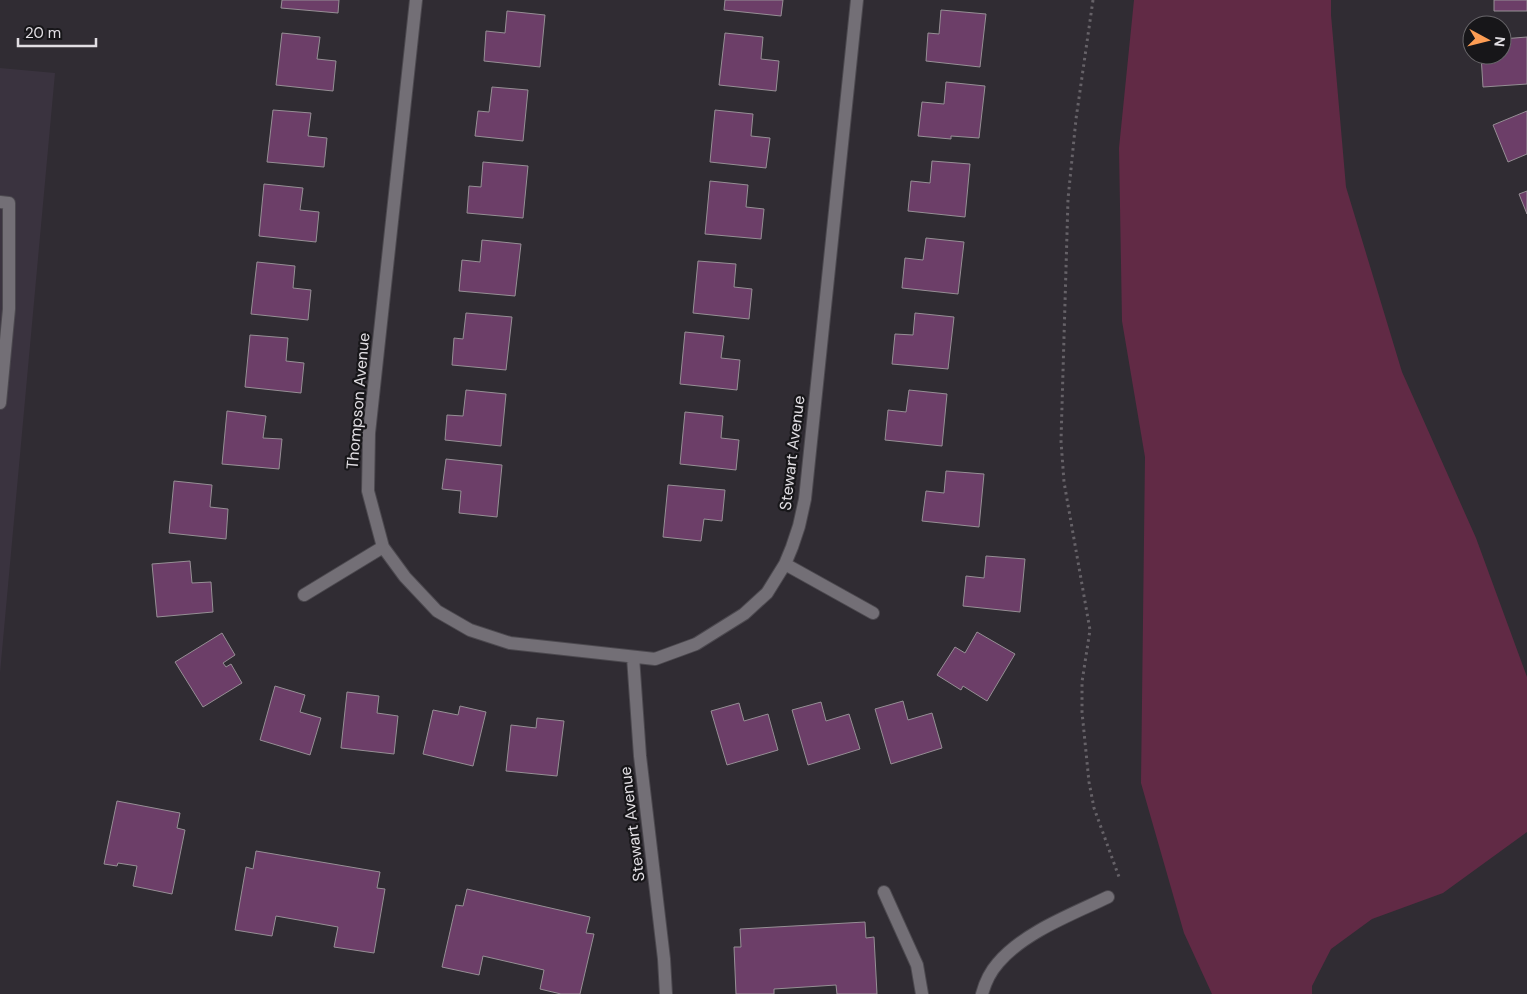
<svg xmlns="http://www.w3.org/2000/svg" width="1527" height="994" font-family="'DM Sans',sans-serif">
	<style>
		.built { fill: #3a333f }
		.green { fill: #612a45 }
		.building { fill: #6c3e68; stroke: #968f95 }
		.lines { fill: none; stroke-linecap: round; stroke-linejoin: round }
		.minor-casing { stroke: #4c494f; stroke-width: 14 }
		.path { stroke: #666268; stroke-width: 3; stroke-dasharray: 2.5 4; stroke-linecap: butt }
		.minor { stroke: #736f76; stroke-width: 12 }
		.labels { text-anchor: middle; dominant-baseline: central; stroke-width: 4.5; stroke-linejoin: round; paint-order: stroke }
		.street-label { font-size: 16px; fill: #e1dee3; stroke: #171619 }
	</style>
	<rect width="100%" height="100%" fill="#302c33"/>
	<path class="built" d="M0 68 55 73 0 673Z"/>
	<path class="green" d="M1134 0H1331V15L1346 187 1402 372 1476 538 1527 677V832L1443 893 1372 919 1331 949 1312 986V994H1212L1184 933 1141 783 1145 457 1122 321 1119 148Z"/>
	<path class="building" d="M282 0H339L338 13 281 8Z
		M725 0H783L781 16 724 10Z
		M1494 0H1527V11H1494Z
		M941 10 986 14 980 67 926 61 928 33 939 34Z
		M507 11 545 15 540 67 484 61 486 31 505 33Z
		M282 33 320 37 317 59 336 61 333 91 276 85Z
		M725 33 763 37 761 59 779 61 776 91 719 85Z
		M1527 37V84L1483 87 1481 55H1502V39Z
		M946 82 985 86 979 138 951 136V139L918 136 922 102 944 104Z
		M492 87 528 90 523 141 475 136 478 111 489 112Z
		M273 110 311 113 308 136 327 138 324 167 267 162Z
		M715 110 753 114 751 136 770 138 766 168 710 162Z
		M1527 111V154L1508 162 1493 125Z
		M932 161 970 164 965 217 908 211 911 181 930 183Z
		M483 162 528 166 523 218 467 213 469 186 481 187Z
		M710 181 748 185 746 207 764 209 761 239 705 234Z
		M264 184 303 188 300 210 319 212 316 242 259 236Z
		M1527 191V214L1519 194Z
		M926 238 964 242 958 294 902 288 905 258 923 260Z
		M482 240 521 244 515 296 459 291 462 260 480 262Z
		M698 261 736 264 734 287 752 289 749 319 693 313Z
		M257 262 295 266 293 288 311 290 308 320 251 314Z
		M466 313 512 317 506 370 452 365 454 338 463 339Z
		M915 313 954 317 948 369 892 364 895 334 913 335Z
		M685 332 724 336 721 358 740 360 737 390 680 384Z
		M250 335 288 338 286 361 304 363 301 393 245 387Z
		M466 390 506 394 501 446 445 440 447 415 463 416Z
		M909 390 947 394 942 446 885 440 888 410 906 412Z
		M227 411 266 416 263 438 282 439 279 469 222 464Z
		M685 412 723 416 721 438 739 440 736 470 680 464Z
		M446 459 502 465 497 517 459 513 461 491 442 489Z
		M946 471 984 474 979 527 922 521 926 491 944 493Z
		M174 481 212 485 210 507 228 509 226 539 169 533Z
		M668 485 725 490 722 521 704 519 701 541 663 537Z
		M986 556 1025 559 1020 612 963 606 966 576 984 578Z
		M190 561 192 583 211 582 213 612 157 617 152 564Z
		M977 632 1015 654 987 701 963 686 961 690 937 675 955 647 965 653Z
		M222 633 235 655 223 663 226 667 231 664 242 683 203 707 175 662Z
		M275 686 305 695 300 712 321 718 310 755 260 740Z
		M347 692 379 696 377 713 398 716 394 754 341 748Z
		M903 701 908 720 932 713 942 748 891 764 875 709Z
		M821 702 826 721 849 714 860 749 808 765 792 710Z
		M739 703 744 721 768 714 778 750 727 765 711 711Z
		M460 706 486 712 473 766 423 754 433 710 458 715Z
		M537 718 564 721 557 776 506 771 511 725 536 728Z
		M117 801 180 813 177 828 185 830 172 894 133 886 137 866 118 863 117 866 104 864Z
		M256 851 380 872 377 888 385 889 374 953 334 947 338 927 276 916 272 936 235 930 246 867 253 869Z
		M467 889 590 917 586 933 594 934 580 994H561L540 989 544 970 483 956 479 975 442 967 456 905 463 906Z
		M865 922 866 938 874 937 877 994H837L836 985 774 989V994H736L734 947H741L740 929Z"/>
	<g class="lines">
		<defs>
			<path id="minor" d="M416 0 369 433 368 491 383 547 405 577 437 611 470 630 510 643 655 659 696 644 744 614 767 593 785 564 792 547 799 526 805 499 857 0
				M0 202 9 203V309L0 403
				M785 564 873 613
				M304 595 383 547
				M633 657 640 756 664 959 666 994
				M884 892 917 965 922 994
				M982 994C985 983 990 972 998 963 1024 932 1073 914 1108 897"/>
		</defs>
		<use href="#minor" class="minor-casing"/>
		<path class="path" d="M1093 0 1076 119 1068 199 1061 441 1064 482 1090 630 1082 682V712L1089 782 1094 808 1119 877"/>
		<use href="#minor" class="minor"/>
	</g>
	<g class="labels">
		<g class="street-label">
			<text transform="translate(358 401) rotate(-85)">Thompson Avenue</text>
			<text transform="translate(792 453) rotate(-83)">Stewart Avenue</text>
			<text transform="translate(632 824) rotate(-97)">Stewart Avenue</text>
		</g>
	</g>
	<g transform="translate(1487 40) rotate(97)"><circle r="24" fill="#171619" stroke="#68666a"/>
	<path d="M0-4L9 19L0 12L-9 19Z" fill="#fd9d54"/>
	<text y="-8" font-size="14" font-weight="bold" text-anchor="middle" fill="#e1dee3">N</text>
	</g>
	<path d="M18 38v8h78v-8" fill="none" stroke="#e1dee3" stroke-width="2.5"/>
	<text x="25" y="38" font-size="15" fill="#e1dee3" stroke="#171619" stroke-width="4" paint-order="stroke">20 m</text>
</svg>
